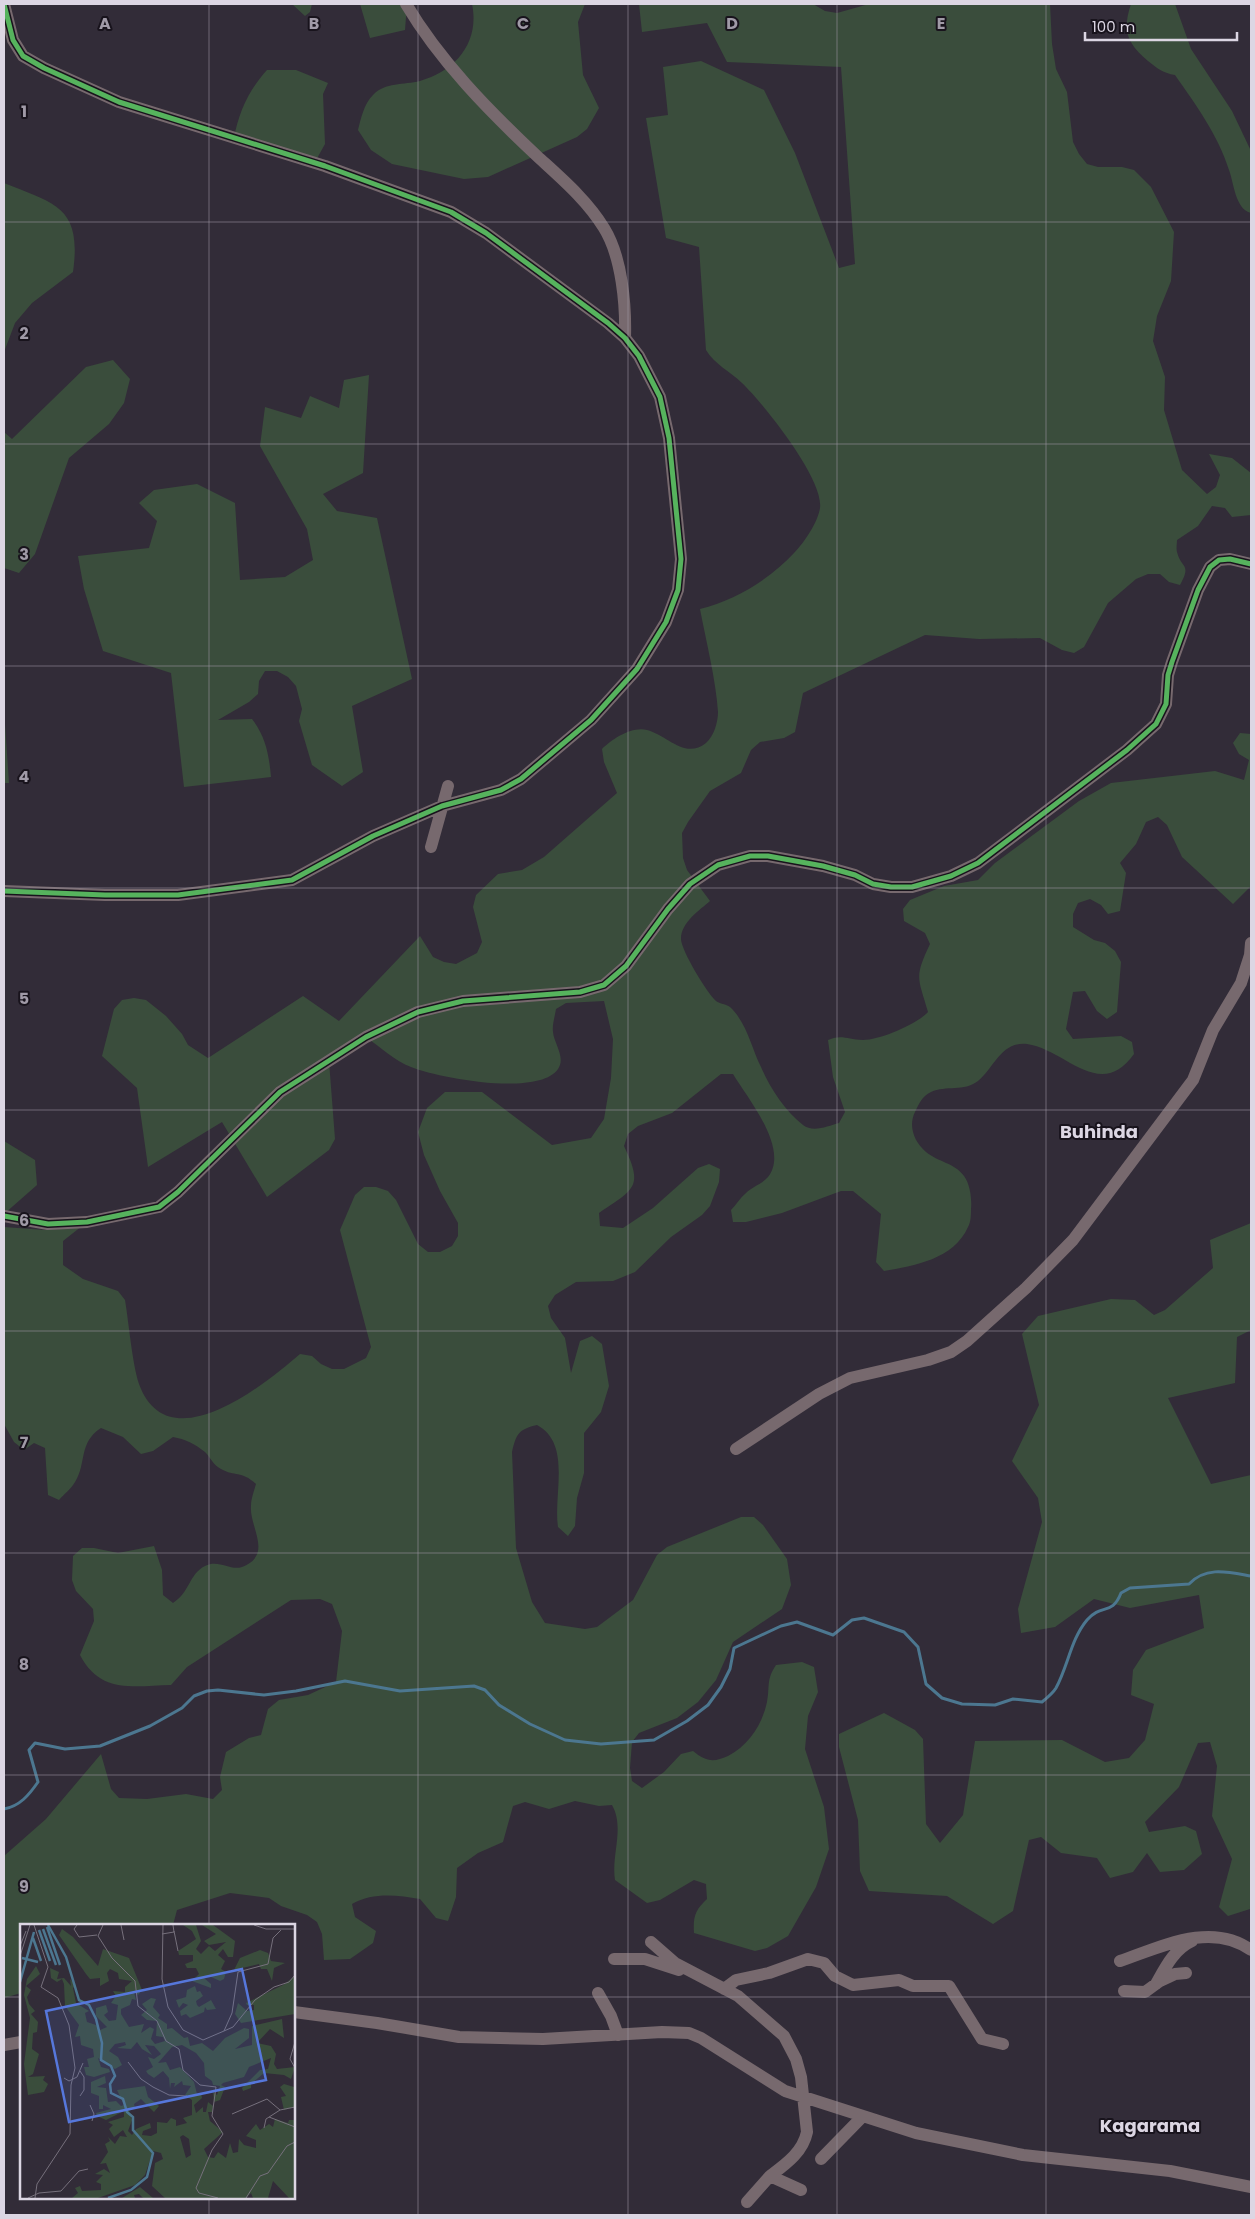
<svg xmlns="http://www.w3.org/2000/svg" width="1255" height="2219" font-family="Poppins,sans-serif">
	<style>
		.green { fill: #3a4d3c }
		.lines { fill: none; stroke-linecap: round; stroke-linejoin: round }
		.stream { stroke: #4c7790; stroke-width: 3 }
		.minor { stroke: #77696e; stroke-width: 12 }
		.cycleway-casing { stroke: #18131c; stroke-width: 8 }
		.cycleway { stroke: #56b35d; stroke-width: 5 }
		.grid { fill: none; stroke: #a09aa7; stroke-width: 1; stroke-opacity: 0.55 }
		.labels { text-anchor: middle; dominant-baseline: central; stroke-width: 4; stroke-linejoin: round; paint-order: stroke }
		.quarter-label { font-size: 18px; font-weight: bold; fill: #dcd6e3; stroke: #18131c }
		.inset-river { fill: none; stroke: #4c7790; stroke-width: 2.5 }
		.inset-road { fill: none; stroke: #76707c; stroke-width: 1 }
		.view { fill: #5677db; fill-opacity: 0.15; stroke: #5677db; stroke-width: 2.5 }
		.inset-edge { fill: none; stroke: #dcd6e3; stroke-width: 2.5 }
		.grid-label { font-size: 16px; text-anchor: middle; font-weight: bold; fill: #a09aa7; stroke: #18131c; stroke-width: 4; stroke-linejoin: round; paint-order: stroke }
	</style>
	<rect width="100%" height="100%" fill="#322c38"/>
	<path class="green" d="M292 4H312L310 12 305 16Z
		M360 4H407L405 30 370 38Z
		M472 4H585L578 22 583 75 599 108 587 129 577 137 488 177 464 179 392 164 371 150 358 130C361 118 364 104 373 95 385 82 404 85 420 81 456 71 480 42 472 4Z
		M639 4H813L825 11 837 13 869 4H1050L1052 44 1056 69 1067 92 1073 142 1079 154 1087 164 1098 167H1122L1134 170 1151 187 1174 232 1171 281 1157 316 1153 341 1165 377 1164 410 1182 470 1207 494 1216 487 1220 475 1209 454 1232 458 1251 473V515L1232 517 1225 508 1212 506 1198 526 1177 540C1177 543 1176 549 1177 552 1181 569 1192 563 1180 585L1169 582 1160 574H1148L1136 579 1108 603 1084 647 1074 653 1062 650 1040 638 979 639 925 635 803 693 795 732 784 738 760 742 751 750 741 773 710 791 688 822 682 833 683 858 687 870 710 901C700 910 681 922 681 939 681 950 707 993 716 1001 720 1004 726 1004 730 1007 747 1023 751 1047 761 1067 770 1088 785 1111 803 1125 813 1133 828 1126 839 1123L845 1112 833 1077 828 1040C843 1034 847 1040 863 1040 880 1040 917 1024 928 1012 918 977 914 978 930 944L925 933 904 921 903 909 910 900 944 886 978 880 995 863 1079 801 1111 783 1215 771 1244 780 1249 760 1239 754 1233 743 1240 733 1251 734V886L1233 904 1182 857 1167 825 1158 817 1146 822 1136 844 1120 863 1126 873 1120 911 1108 914 1101 905 1090 899 1078 903 1073 914V927L1094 940 1105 943 1115 951 1121 962 1117 1012 1107 1019 1097 1011 1085 991 1073 992 1066 1029 1073 1039 1121 1036 1132 1042 1134 1054C1100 1102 1065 1049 1027 1044 1001 1041 994 1068 978 1081 964 1092 946 1085 931 1092 922 1096 919 1104 915 1112 908 1126 914 1142 926 1152 938 1162 955 1163 964 1176 970 1184 972 1199 971 1209 971 1214 971 1222 968 1227 954 1259 914 1266 884 1271L876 1262 881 1214 853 1191H841L782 1213 746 1222H733L731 1210C736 1205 740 1198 746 1193 752 1187 762 1184 768 1177 790 1149 748 1099 733 1074H721L672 1113 638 1126 628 1134 624 1146C644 1188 634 1189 599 1213L600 1226 623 1228 653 1208 698 1168 709 1164 720 1169 719 1182 710 1206 702 1215 671 1237 635 1272 613 1281 576 1282 555 1295 548 1306 551 1318 565 1338 571 1373 580 1341 592 1336 602 1344 609 1386 601 1412 584 1433V1473L577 1498 575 1526 568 1536 558 1527C553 1494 572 1444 537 1425 519 1429 516 1434 512 1452L516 1548 532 1602 545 1623 585 1629 597 1627 633 1600 657 1555 667 1547 741 1517H754L763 1525 787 1559 791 1585 782 1609 733 1642 716 1680 698 1702 677 1718 639 1733 632 1742 630 1768 632 1781 642 1788 664 1772 681 1754 693 1751C705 1761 713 1763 728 1756 749 1745 762 1725 767 1702 770 1686 766 1680 776 1665L802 1662 814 1667 818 1692 808 1716 805 1749 824 1807 829 1849 816 1887 788 1936 767 1948 755 1951 694 1933C693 1917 695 1910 707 1899L706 1884 694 1880 660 1900 647 1903 615 1880C611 1855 625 1828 612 1805L599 1806 575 1801 549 1809 525 1802 513 1806 503 1842 478 1853 457 1868 456 1897 448 1921 436 1918 420 1899C397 1895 373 1892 352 1904L355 1917 376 1931 373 1943 350 1959 324 1960 322 1934 317 1922 307 1915 281 1906 269 1898 230 1893 177 1910 173 1925H21V1993L4 1998V1856L46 1819 101 1754 111 1789 119 1798 147 1799 186 1794 213 1799 222 1790 220 1777 226 1752 249 1738 261 1735 268 1709 279 1700 308 1695 336 1682 342 1631 332 1604 320 1599 291 1600 187 1667 171 1685C133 1686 100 1694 80 1655L94 1621 93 1609 76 1591 72 1580 73 1556 82 1548H94L118 1553 154 1546 162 1570 163 1595 173 1603C190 1592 189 1574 205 1566 219 1559 230 1571 242 1567 274 1555 249 1527 251 1506 251 1499 254 1491 256 1484 241 1470 235 1477 221 1469 213 1465 211 1458 205 1452 195 1444 185 1439 173 1437L153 1451 141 1454 123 1437 101 1428C78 1443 87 1463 75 1482 71 1489 64 1494 59 1500L48 1495 45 1448 34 1443 24 1450 14 1442 4 1424V1227L45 1230 87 1222 63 1241V1265L83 1279 118 1291 125 1300C129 1324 132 1362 139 1384 168 1463 264 1385 300 1354L312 1356 321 1364 332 1369H344L366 1358 371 1347 340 1230 355 1195 364 1187H376L388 1191 396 1200 418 1244 428 1252H440L452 1246 458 1236V1223L440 1191 424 1155 418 1132 427 1108 445 1092H482L552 1145 591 1138 604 1119 611 1078 613 1039 604 1001 566 1003 556 1009C555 1016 552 1025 553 1032 554 1044 566 1057 558 1069 539 1097 438 1078 411 1067 395 1061 380 1047 366 1037L329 1061 335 1139 329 1150 267 1197 222 1122 148 1167 137 1088 102 1056 114 1009 122 1000 134 998 146 1000 166 1016 182 1034 188 1045 208 1058 303 996 339 1021 420 936 433 957 444 962 456 964 477 953 482 942 473 907 476 895 498 874 522 870 544 857 617 793 604 762 602 749C612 739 632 726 647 730 667 735 685 760 706 743 714 736 718 722 718 712 716 680 706 641 700 609 735 600 769 580 794 553 804 543 818 522 820 508 824 479 763 403 742 383 730 371 715 365 706 350L699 247 666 238 646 118 668 115 663 67 701 61 764 90 795 153 839 268 855 264 841 67 727 62 707 23 642 32Z
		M1131 4H1175L1191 49 1232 111 1251 151V213C1235 209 1234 183 1229 170 1218 135 1196 105 1175 75 1163 73 1158 69 1148 61 1127 43 1122 31 1131 4Z
		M267 70H296L328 83 323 94 325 144 315 162 234 138C239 111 249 90 267 70Z
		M4 183C56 204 82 207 73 272L32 303 15 323 4 352Z
		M113 360 130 379 124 403 109 424 69 458 35 554 19 573 4 568V432L12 439 86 367Z
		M369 375 363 473 323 494 337 511 377 518 412 679 352 706 363 772 342 786 312 765 299 721 302 709 296 686 288 677 277 671H265L259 681 258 694 249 702 218 720 252 719C266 737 269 755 271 777L184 787 171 673 103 651 84 589 78 556 149 548 157 521 139 503 154 490 197 484 235 503 240 580 285 577 313 560 307 529 260 446 265 407 301 418 310 396 339 408 344 380Z
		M4 709 9 783H4Z
		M4 1141 35 1160 37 1185 4 1214Z
		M1251 1223V1330L1237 1337 1235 1383 1168 1398 1211 1484 1251 1475 1250 1909 1228 1916 1219 1907 1232 1859 1212 1816 1217 1766 1210 1742 1198 1743 1179 1787 1145 1822 1149 1832 1185 1826 1196 1831 1202 1854 1184 1870 1160 1872 1147 1853 1133 1872 1110 1878 1097 1858 1061 1853 1041 1837 1029 1840 1013 1911 993 1924 947 1896 869 1891 860 1871 858 1820 839 1747V1734L884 1713 915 1730 923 1739 926 1824 940 1843 963 1815 975 1741 1062 1740 1105 1762 1129 1758 1145 1740 1154 1704 1131 1695 1133 1670 1146 1650 1204 1628 1199 1595 1130 1608 1094 1599 1055 1627 1021 1633 1018 1609 1042 1522 1038 1498 1012 1461 1039 1405 1022 1334 1038 1316 1111 1299 1135 1300 1154 1315 1165 1310 1213 1268 1210 1240Z"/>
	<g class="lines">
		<path class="stream" d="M4 1809C20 1806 29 1795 38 1782L29 1750 35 1743 65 1749 100 1746 150 1726 182 1708 194 1696 207 1691 218 1690 264 1695 296 1691 345 1681 400 1691 474 1686 485 1690 499 1705 530 1724 565 1740 601 1744 654 1740 687 1721 708 1705 721 1687 730 1669 734 1648 781 1626 797 1622 833 1635 852 1620 864 1618 904 1632 918 1647 926 1684 942 1698 962 1704 995 1705 1013 1699 1042 1702C1047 1698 1053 1693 1056 1688 1068 1666 1071 1639 1087 1620 1102 1603 1112 1616 1121 1593L1130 1588 1189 1584C1206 1566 1228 1572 1251 1576"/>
		<path class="minor" d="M406 4C440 61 488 110 537 156 561 178 587 200 604 228 622 257 626 305 625 338
			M431 847 448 786
			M4 891 105 895H178L292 880 373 836 442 806 501 790 521 779 591 720 637 669 666 622 678 590 681 559 669 438 660 397 639 356 625 338 608 323 486 233 451 212 325 166 119 102 44 68 23 56 13 40 4 4
			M4 1216 48 1224 87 1222 159 1207 178 1192 280 1092 366 1037 418 1012 463 1001 580 992 604 985 626 966 668 909 690 884 718 865 750 856H768L823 866 855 875 873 884 891 887H912L951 876 978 863 1127 750 1156 724 1166 704 1168 675 1172 662 1198 590 1210 567 1219 560 1230 559 1251 564
			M736 1449 819 1394 850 1378 928 1360 951 1352 967 1341 1026 1288 1073 1240 1193 1080 1213 1030 1241 983 1250 955 1251 943
			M651 1942 675 1963 738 1996 784 2036 796 2059 801 2077 807 2132C803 2152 786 2164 770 2176
			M614 1959H645L679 1970
			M1120 1961C1161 1947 1211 1921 1251 1950
			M1156 1984C1165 1968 1174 1949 1192 1941
			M724 1989 736 1980 769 1973 808 1959 824 1963 835 1976 853 1985 899 1980 913 1986H949L982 2039 1003 2044
			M1124 1991 1145 1992 1160 1981 1175 1974 1186 1973
			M598 1993 611 2016 618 2035
			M294 2012 377 2023 459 2037 543 2039 662 2032 689 2033 701 2038 785 2091 916 2133 1023 2155 1170 2171 1251 2187
			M4 2045 21 2042
			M821 2159 862 2117
			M747 2202 770 2176 801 2190"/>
		<defs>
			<path id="cycleway" d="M4 891 105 895H178L292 880 373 836 442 806 501 790 521 779 591 720 637 669 666 622 678 590 681 559 669 438 660 397 639 356 625 338 608 323 486 233 451 212 325 166 119 102 44 68 23 56 13 40 4 4
				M4 1216 48 1224 87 1222 159 1207 178 1192 280 1092 366 1037 418 1012 463 1001 580 992 604 985 626 966 668 909 690 884 718 865 750 856H768L823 866 855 875 873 884 891 887H912L951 876 978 863 1127 750 1156 724 1166 704 1168 675 1172 662 1198 590 1210 567 1219 560 1230 559 1251 564"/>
		</defs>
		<use href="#cycleway" class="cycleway-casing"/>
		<use href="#cycleway" class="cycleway"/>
	</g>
	<path class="grid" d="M209 4V1925M418 4V2215M628 4V2215M837 4V2215M1046 4V2215M4 222H1251M4 444H1251M4 666H1251M4 888H1251M4 1110H1251M4 1331H1251M4 1553H1251M4 1775H1251M4 1997H21M294 1997H1251M209 2198V2215"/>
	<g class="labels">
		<g class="quarter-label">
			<text x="1099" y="1131">Buhinda</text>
			<text x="1150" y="2125">Kagarama</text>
		</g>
	</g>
	<g transform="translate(20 1924)">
		<rect width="275" height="275" fill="#322c38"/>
		<path d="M163 1H176L181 17 176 25 181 30 189 22 195 27 206 18 189 21 184 17 196 10 182 1H193L215 17 213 33H208L203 25 198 31 205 37 201 45 206 48 204 55 200 57 189 52 184 54 191 60V64L172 57 179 50 176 44H167L165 40 173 37V31H159L158 27 176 15 172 7ZM42 5 53 13 78 42 83 25 109 34 122 66 118 71 114 68 116 76 112 75 110 81 101 85V90L109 103 124 100 121 109 130 103 134 105 131 115 135 120 145 117 143 113 136 112 137 97 127 96 121 91 127 86 122 80 131 74 136 75 133 83 140 91 138 94 147 100V105L152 104 164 114 168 113 170 122 182 119 193 127 205 114 224 104 229 105V114L215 125 232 121V102L262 95 264 114 250 105 237 119 251 122 256 130 254 140 257 145 275 143 271 155 264 151 244 149 231 160V164L223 167 222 164 240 146 248 145 251 134 229 143 224 153 203 159 201 161 205 163 200 176 194 178 193 168 197 171 200 162 193 161 192 157 185 152 184 139 176 129 162 121 152 123 138 139 146 138 150 146 160 143 174 158 177 170 181 169 182 174 174 181 176 189 183 183V188H186L188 178 193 182 192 188H188L190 197 203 208 184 225 188 233 194 234 198 228 206 234 210 219 213 229 218 228 219 215 224 221 236 224V216L226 212 236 200 240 206 249 200 253 203 255 195 268 199 269 196H275V274H269L253 257 248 274H233L231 269 226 274H145L132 262 135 239 143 235 141 229 133 227 125 251 115 261 78 274H52L58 269 55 264 60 262 62 267 81 266V260L76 258 83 251 75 250 84 245 90 249 86 239 80 240 88 228 85 220 90 217 88 213 95 220 100 212 107 213 103 206 94 213 89 205 93 201 88 198 104 193V187L86 196 77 192 76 189 91 185 83 181V185H79V172L71 169V158L85 152 86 159 77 163 86 164 88 178 96 177 101 182 104 181 97 166 125 162 128 173 139 182 134 188 121 175 114 180 115 184 109 187 112 196 108 207 112 211 116 205 130 199 131 204 123 207 122 211 131 212 137 209V198L147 199 151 194 156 196V202L167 199 163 194 172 191V176L165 171 171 162 163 161 162 157 154 163 155 159H151L150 165 149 154 143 147 134 154 128 150 126 147 133 143 128 133 134 135 141 130 134 122 125 121 132 131 122 125 117 118 111 125 97 124 106 121 105 118 95 120 89 127 98 133 102 141 95 145 78 134 81 143 89 145 90 148 74 153 66 151 64 143H69L67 135 74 133 73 125 61 121 60 112 55 113 59 101 45 82 44 60 42 55 37 58 31 54 30 44 39 48 37 55 44 54 51 62 50 55 56 62 53 64 56 79 69 87 65 89 67 98 76 101 80 106 87 103 76 92V84L86 81 88 88 84 91 89 97 96 96 98 81 91 79 96 72 93 67 105 68V63L112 57 99 55 98 49 90 45 87 49 89 57 80 62V54L70 55 66 50 39 11ZM163 211 169 215 171 231 166 234 160 213ZM240 26 248 29 251 37 265 39 254 44 252 57 247 45H241L239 40 214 46 220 34ZM16 42 20 50 6 62 11 66 7 73 9 80 15 87 11 90 18 98 17 108 13 109 12 125 19 130 13 150 8 153 25 152 23 156 28 160 24 168 8 171 4 140 10 94 4 71 7 55ZM275 52V90L221 99 215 90 218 79 227 87 234 86V81H227L226 79 263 61ZM175 62 177 68 180 67 183 72 176 77 177 81 179 83 191 76 196 85 187 86 185 83 184 88 170 94 166 90 161 92 160 87 168 81 163 79 159 84 156 76 166 73 167 66ZM264 160 274 163 275 183 264 186 261 173 266 172 260 163ZM120 263 133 274H123L119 270 114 271 115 274H102Z" fill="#3a4d3c" fill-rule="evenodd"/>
		<path class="inset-river" d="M28 1 46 33 59 76 69 81 76 95 82 119 81 136 91 142 95 152 90 160 91 169 103 175 107 188 113 193V206L133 229 127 253 111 266 88 274M27 3 40 41M23 5 36 41M19 6 30 37M13 14 21 37M2 34 18 38M0 58 14 8"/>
		<path class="inset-road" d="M14 1 28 43 21 63 38 74 49 101 55 144 51 161 50 210 17 260 15 274M57 1 54 5 59 13 77 11M83 1 78 12 92 34 115 57 118 82 137 97 146 117 159 125 163 146 180 161 196 163 192 192 203 210 192 226 176 264 179 269 198 274M101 1 104 16M143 1 142 55 148 83 163 106 183 116 204 107 212 89 218 48 248 40 253 14 261 6M234 1 246 5H275M154 7 158 27M142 10 154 8 153 1M0 22 6 7M0 32 10 1M204 107 213 103 235 76 254 63 269 58 275 51M275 118 270 135 275 144M108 138 121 155 133 163 149 171 167 172M60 147 64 153V166L60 172M44 154 49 157 57 153 63 139M70 181 74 190 72 197M212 190 247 175 260 186 275 183M249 193 275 203M244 204 246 195 260 186M8 274 19 269 41 267 59 247 68 245M226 274 240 252 248 249 267 222 275 218"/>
		<path class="view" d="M222 45 246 156 49 198 26 87Z"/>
		<rect width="275" height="275" class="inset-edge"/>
	</g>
	<g class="grid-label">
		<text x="105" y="29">A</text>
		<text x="314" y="29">B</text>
		<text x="523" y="29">C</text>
		<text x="732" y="29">D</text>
		<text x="941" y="29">E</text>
		<text x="24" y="117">1</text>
		<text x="24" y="339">2</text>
		<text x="24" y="560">3</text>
		<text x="24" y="782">4</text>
		<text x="24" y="1004">5</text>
		<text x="24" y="1226">6</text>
		<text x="24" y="1448">7</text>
		<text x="24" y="1670">8</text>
		<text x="24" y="1892">9</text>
	</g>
	<rect width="1255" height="2219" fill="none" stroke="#dcd6e3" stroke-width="10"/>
	<path d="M1085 32v8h152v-8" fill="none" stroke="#dcd6e3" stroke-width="2.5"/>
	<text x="1092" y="32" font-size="15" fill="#dcd6e3" stroke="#18131c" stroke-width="4" paint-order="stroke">100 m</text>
</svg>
